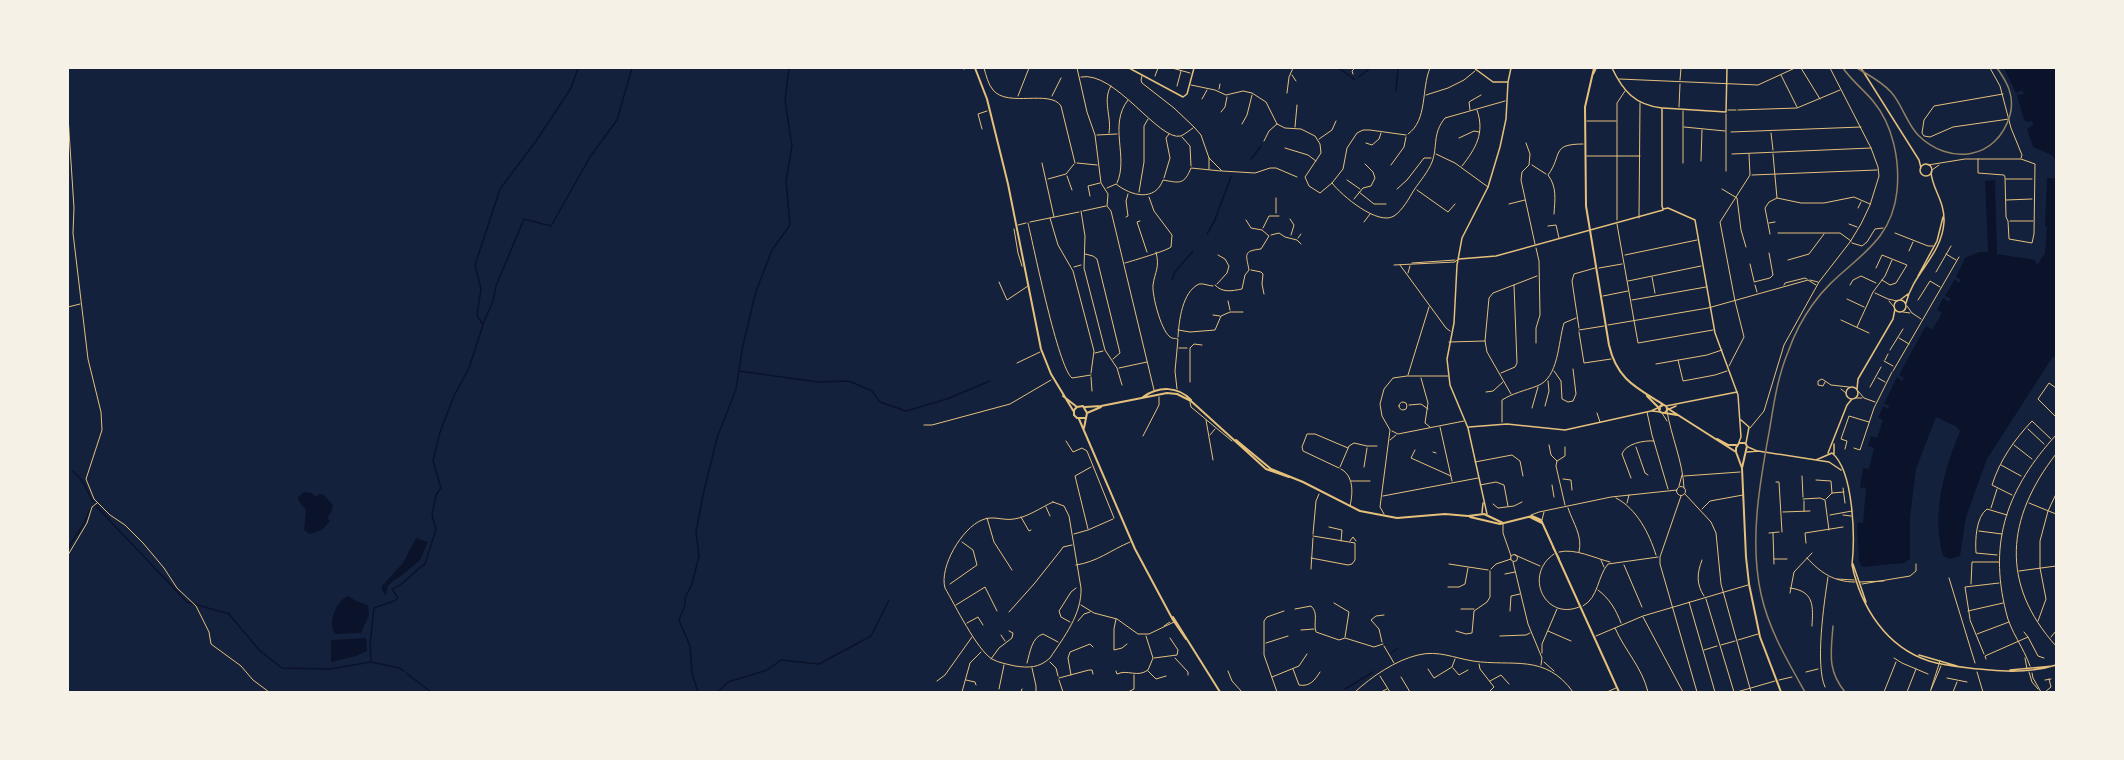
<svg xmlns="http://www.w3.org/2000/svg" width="2124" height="760" font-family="Lato,sans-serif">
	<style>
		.water { fill: #0b132b }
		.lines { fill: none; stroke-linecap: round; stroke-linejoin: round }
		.stream { stroke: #0b132b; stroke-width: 1.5 }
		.minor { stroke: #e5c07b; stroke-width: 1 }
		.tertiary { stroke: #e5c07b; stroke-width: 1.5 }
		.secondary { stroke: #e5c07b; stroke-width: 1.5 }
		.primary { stroke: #e5c07b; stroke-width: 2 }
		.rail { stroke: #918062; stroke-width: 1.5 }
	</style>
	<rect width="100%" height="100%" fill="#14213d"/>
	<path class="water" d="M2004 68H2056V356L2052 358 1987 459 1966 517 1960 556 1950 559 1943 556C1931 513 1944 470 1960 431L1955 426 1936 417 1916 469 1910 517V559L1904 563 1862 567 1859 561 1857 524 1859 521 1860 523H1863L1866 488 1863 487 1862 489 1860 487 1863 468 1869 469 1874 448 1868 446 1871 436 1877 438 1883 420 1878 418 1883 406 1888 409 1889 405 1884 404 1897 377 1902 381 1904 378 1899 375 1924 329 1927 326 1932 330 1942 313 1937 310 1943 298 1949 302 1950 298 1945 296 1955 279 1959 283 1961 280 1956 277 1965 258 1979 252H1988L1985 181 1995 180 1997 254 2035 260 2036 264H2038L2045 253 2047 228 2045 225 2047 178H2055V160L2052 155 2033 147 2027 129 2033 125 2032 121 2027 122 2024 120 2017 95 2024 94 2022 90 2016 93Z
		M304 492 312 493 315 497 320 494 324 495 333 505 331 513 327 517 330 521 322 530 310 534 304 530 306 510 298 500V497Z
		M416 538 428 542 420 560 405 573 392 582 388 586 386 595 382 590V586L403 563Z
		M348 596 356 601 368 605 369 615 361 633 335 634C327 623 336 601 348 596Z
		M366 638 367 651 356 656 331 662V640Z"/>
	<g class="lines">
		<path class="stream" d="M1339 68 1355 80
			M1359 77 1370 68
			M1396 91 1398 68
			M1251 159 1261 146
			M1207 234 1214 222 1231 177
			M1172 280 1175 272 1193 251
			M483 324 493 301 496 286 524 219 551 226 590 157 617 120 632 68
			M739 371 818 382 849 381 872 391 880 402 906 411 947 399 990 381
			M73 471 83 482 93 502
			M93 505 94 504 187 602 229 614 259 650 282 668 330 669 371 662 399 668 404 671
			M68 548 83 525 91 508
			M1391 653 1398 648
			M371 662 370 645 374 608 394 601 398 598 392 589C405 585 413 571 425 564L436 529 432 515 436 495 441 488 433 461 440 432 454 396 469 368 483 325 477 315 481 289 475 265 500 189 536 141 571 88 578 68
			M406 673 431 692
			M1345 689 1373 672
			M698 692 692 673 690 646 679 620 685 605V598L692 584 699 556 696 532 703 495 717 438 736 389 742 350 756 291 772 250 790 225 786 181 792 146 785 100 789 68
			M718 692 728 682 767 670 781 660 819 664 871 636 889 600"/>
		<path class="minor" d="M984 68C986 75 988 84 993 90 1008 108 1050 89 1061 106L1075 163
			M1077 68 1087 112 1095 135 1101 183 1108 194 1107 206 1111 211 1154 390
			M1172 68 1190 73
			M1801 68 1820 99
			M1990 68 2000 86 2011 128 2022 155 2021 158
			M964 69 967 68
			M1353 74 1352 71 1355 68
			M1292 75 1296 81
			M1781 75 1797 107
			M1142 76 1141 80 1142 83 1174 108 1194 127 1201 135 1209 158 1222 171 1255 173 1270 168H1276L1297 177
			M1155 76 1158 68
			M1081 77C1115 70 1159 142 1181 136 1185 134 1190 130 1193 128
			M1619 79 1758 85 1795 68
			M1680 80 1681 68
			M1191 85 1215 90 1226 95 1243 91 1252 93 1266 102 1277 124 1285 128 1301 129 1315 136 1320 144 1321 153 1305 177 1309 186 1320 193 1332 183 1343 169 1347 148 1357 133 1363 130H1370L1406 135
			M1177 86 1181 71
			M1219 89 1220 84
			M1287 93 1289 77 1293 68
			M2003 94 1934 106 1924 120 1922 133 1924 136 1930 137 1953 127 2009 119
			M1426 95 1448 88 1464 80 1475 71
			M1018 96 1029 68
			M1052 96 1061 78
			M1202 99 1207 90
			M1679 107 1680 84
			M1470 110 1469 102 1481 95
			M1728 110H1736
			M1738 110 1797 108 1840 90
			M1683 111V163
			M1221 112 1225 107 1227 97
			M1726 114V171
			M68 116 74 208 73 233 88 359 101 412 102 430 86 479 94 499 110 515 125 525 143 543 164 568 177 588 196 606 209 632 211 644 241 666 253 680 269 692
			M1587 121H1616
			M1242 124 1247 115 1252 95
			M1295 127 1297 105
			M1684 127 1725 131
			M982 129 978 114 987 111
			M1731 132 1861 127
			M1109 133C1112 117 1102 100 1111 86
			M1771 133 1773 150
			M1408 134C1428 120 1421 89 1430 68
			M1097 135 1117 134
			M1182 137 1190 146 1191 166
			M1459 138 1474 131 1479 132
			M1319 139 1332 130 1336 121
			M1264 141 1269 131 1277 124
			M1366 143 1372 145 1379 139 1381 133
			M1526 143 1530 154 1529 165 1522 172 1521 180 1535 244
			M1285 148 1308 155 1316 161
			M1436 154 1455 163 1488 187
			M1732 154 1871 148
			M1773 154 1777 198
			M1587 156H1640
			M1209 158V169
			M1701 161 1702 130
			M1042 163 1054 217
			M1077 163 1097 165
			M1391 165 1404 147 1406 137
			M1532 165 1546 174
			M1928 165 1965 159H2021L2035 164 2034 234 2032 243 2009 239 2008 221 2006 217 2005 177 2004 175 1978 173V159
			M1462 166C1476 148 1485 133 1477 110
			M1932 170 1939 165
			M1752 175 1877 170
			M1067 176 1072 190
			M1164 178 1170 158 1166 138 1169 134
			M1048 179 1066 174 1074 164
			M2006 179H2032
			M1347 180 1360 189
			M1117 183C1129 157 1108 125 1128 100
			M1332 183C1342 196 1378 226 1394 216 1403 210 1409 198 1414 190 1420 181 1428 172 1432 162 1438 146 1432 134 1445 118L1505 101
			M1107 188 1116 184C1131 196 1155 202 1163 180 1180 183 1184 185 1191 168L1221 171
			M1397 189 1407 180 1424 158H1431
			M1722 189 1737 198 1741 230 1746 247
			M1417 190 1448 212 1455 204
			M1139 192 1144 162V126L1148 119
			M1359 192 1374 204H1386
			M1090 196 1088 186 1100 183
			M1354 199 1363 188 1371 186 1375 178 1373 172 1365 164
			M2006 200 2032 199
			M1509 204 1525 200
			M1858 208 1861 202
			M1081 211 1085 236 1084 268 1105 350 1117 368 1122 385
			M1083 211 1106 206
			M1276 213V198
			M1554 214C1555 199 1557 187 1548 175 1563 155 1550 144 1583 144
			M1126 217 1128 216 1126 201 1128 194
			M1050 218 1058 245 1073 271 1094 351 1091 373
			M1639 218 1640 103
			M1290 219 1294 225 1291 235
			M1617 220V103L1625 91
			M1140 221 1137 222 1147 252
			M2010 221H2033
			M1030 222 1079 212
			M1364 222 1370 214
			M1028 223C1034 248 1058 367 1072 378L1091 375
			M1769 223 1775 222
			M1617 224 1638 343 1713 330
			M1849 224 1857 227
			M1018 225 1026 223
			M1548 226 1556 225 1559 238
			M1263 228 1269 216H1279
			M1014 229 1018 253 1022 266
			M1778 233H1840L1851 241
			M1895 233 1928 246H1933
			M1770 234 1765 208 1769 202 1777 198 1801 203H1824L1854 197 1870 204
			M1271 235 1279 233 1285 237 1297 240 1301 244
			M1298 238 1301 234
			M1852 243 1862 246 1867 242 1875 229 1883 228
			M1536 248 1539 261 1540 315 1536 328V343
			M1909 251 1913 242
			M1156 252C1160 268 1155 271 1153 285 1152 296 1161 329 1169 336 1172 339 1174 338 1178 339L1175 371 1177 389
			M1085 254 1093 256 1097 259 1120 353 1113 359
			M1946 254 1956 260
			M1625 255 1697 240
			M1788 260 1809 254 1824 234
			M1125 263C1135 260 1166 251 1171 247L1172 235 1154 211 1149 197
			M1412 263 1455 260
			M1750 264 1754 281
			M1394 265 1455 262 1457 260
			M1400 265 1446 328 1450 331
			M1074 267 1081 265
			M1599 268 1622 264
			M1876 268 1882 255 1907 265 1896 283 1890 285 1882 280
			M1251 270 1261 272 1263 274 1262 284 1264 294
			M1936 272 1951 246
			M1408 273 1410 266
			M1652 277 1655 293
			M1810 280 1818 282
			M1628 281 1701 266
			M999 282 1007 300 1028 286
			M1754 282 1770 278 1773 275 1769 253
			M1217 284 1227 273 1229 266 1225 259 1218 255
			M1215 285C1222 293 1232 291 1242 289L1245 275 1249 270C1246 254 1243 251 1261 249L1269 236 1262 230 1251 228 1246 220
			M1755 285 1757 292
			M1784 285 1785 283 1805 278 1807 279
			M1850 285 1853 280 1861 276 1876 283
			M1875 293 1888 299 1897 301
			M1603 296 1628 291
			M1847 299 1864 307
			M1632 300 1706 287
			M1918 300 1930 281 1940 287
			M1228 301 1230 310
			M1889 301 1894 307
			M1907 306 1912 313 1921 319
			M68 307 80 304
			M1903 312 1910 313
			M1213 315 1220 316
			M1841 320 1869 333
			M1608 325 1708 308 1808 280 1816 285
			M1857 327 1873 292 1885 276 1892 260
			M1579 328 1572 281 1574 274 1595 268
			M1178 330 1190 332 1215 330 1221 316 1230 312H1243
			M1579 330 1604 326
			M1579 332 1584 363 1611 359
			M1178 337C1179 321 1182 292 1199 284 1203 283 1209 286 1213 286
			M1899 338 1909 344
			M1449 342 1485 341
			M1179 348H1187
			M1890 350 1903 329
			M1095 353 1103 351
			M1678 360 1683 381 1715 375 1727 371
			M1885 360 1888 354
			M1884 361 1893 366
			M1017 363 1040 352
			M1656 364 1707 355 1722 350
			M1729 366 1744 337 1735 301 1720 222 1750 175 1749 154
			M1119 368 1147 362
			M1554 371 1561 381 1562 399 1568 402 1573 401 1576 394 1573 369
			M1893 371 1959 257
			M1501 373 1515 367 1517 363 1514 285
			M1408 375 1429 307
			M1091 377 1092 391
			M1421 378 1428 403 1425 423 1430 427
			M1878 378 1885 382
			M1190 382V348L1194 344 1202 345
			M1825 382 1823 386 1818 385V381L1822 379 1831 385 1849 387
			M1870 387 1881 367
			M2056 388 2049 383 2038 399 2056 417
			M1841 389 1846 393
			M1858 391 1864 398 1875 402
			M1486 392 1493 391 1503 382
			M1511 394 1487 352 1485 341 1489 298 1493 293 1537 276
			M1855 398H1862
			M1399 406a4 4 0 1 1 8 0a4 4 0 1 1-8 0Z
			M1190 402 1191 407 1232 441
			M1409 405 1421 404 1428 409
			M1545 406 1549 391 1548 381
			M1532 408 1538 387
			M1667 411C1671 436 1683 462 1684 488
			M1647 412 1652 435 1668 489
			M1597 413 1600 422
			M1662 413 1667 421
			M1206 420 1213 460
			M1502 422V400C1513 393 1524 391 1537 386 1559 378 1558 342 1564 323L1576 318
			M924 425H932L1010 404 1051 380
			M1440 427 1452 481
			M1750 428 1764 411 1784 345 1819 282 1850 242 1861 224 1870 205 1879 176 1878 167 1871 148 1830 68
			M2028 429 2044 444
			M1392 431 1398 434 1464 421
			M1210 435 1215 429
			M1143 436 1159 405V397
			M1390 440 1396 435
			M1066 441 1073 452 1082 448 1087 451 1114 518
			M1549 445 1551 455 1557 461 1556 466 1565 505
			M2014 445 2032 459
			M1636 447 1645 473 1648 475
			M1854 448 1860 450 1874 408 1892 372
			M1845 449 1847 441 1841 439 1849 416 1869 422
			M1415 450 1411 458 1451 476
			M1433 452 1436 453
			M2056 454C2006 518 2000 584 2056 646
			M1557 461 1565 456V447
			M1475 462 1512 455 1520 461 1523 476
			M2001 465 2021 476
			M1340 467 1349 446 1354 443 1367 446H1377
			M1364 467 1367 448
			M1339 468 1303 451 1302 447 1307 434H1315L1348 448
			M1341 469C1354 476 1353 493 1350 506
			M1684 476 1740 472
			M1802 476 1803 497
			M1631 478 1622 454C1625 444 1644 440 1654 441
			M1563 479 1571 480 1572 490
			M1816 480 1831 481 1832 493
			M1351 481H1370
			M1776 482H1779L1782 532
			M1480 485 1496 482 1504 485 1508 506
			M1552 485 1554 497
			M1679 486 1682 475
			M1676.5 491a4.5 4.5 0 1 1 9 0a4.5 4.5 0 1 1-9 0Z
			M1843 488 1845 503
			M1685 494 1711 522 1716 533 1721 584 1751 692
			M2012 495 1992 485C2000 460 2014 440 2032 421L2051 439
			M1383 496 1478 478
			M1681 496 1660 557V564L1697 692
			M1616 498C1637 509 1649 533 1656 555
			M1803 499 1820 498 1825 500 1829 530
			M1826 499 1832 493 1844 492
			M1804 501V511
			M1053 502 1064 506 1069 516 1081 588C1082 614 1064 637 1050 658 1039 668 1029 668 1015 666 1007 664 999 663 992 659 977 650 955 605 945 588 939 567 962 528 982 520 993 515 1003 521 1014 519 1028 517 1040 508 1053 502Z
			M1627 503 1629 495
			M2029 503 2056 514
			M1493 504 1498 508 1514 506 1522 502
			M1046 507 1050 516
			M1568 508C1573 523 1583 536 1579 552
			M1991 508 1997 489
			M1702 509 1710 501 1743 495
			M1783 512 1810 511
			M1384 514 1380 507 1390 430 1382 416 1380 404 1384 389 1393 378 1407 376H1448
			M1531 515 1539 512 1611 497 1677 490
			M1830 515 1852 511
			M1843 515 1851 516
			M1021 517 1029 531 1031 530
			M987 518 994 542 1012 570
			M1542 520 1544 512
			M1503 524V533L1511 556
			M1329 527 1342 530 1341 541
			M1088 529 1075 476 1091 467
			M1979 531 2002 534
			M1769 533 1779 532
			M1773 533 1774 564
			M1074 534 1088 530 1113 519
			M1313 534 1316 501 1319 494
			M1350 541 1353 537 1356 541
			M1806 543 1805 533 1843 527
			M1559 552C1575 548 1594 558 1610 562
			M1554 554C1523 575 1545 621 1579 607
			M1510.5 558a3.5 3.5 0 1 1 7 0a3.5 3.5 0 1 1-7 0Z
			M68 555 87 523 92 507 97 503
			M1515 555 1540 566
			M1997 555 1976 553C1975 540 1976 517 1987 509L2007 515
			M1311 558 1348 565 1352 564 1355 560V543L1313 536
			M1807 558C1821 573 1834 582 1855 582
			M1774 559H1787
			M1601 560 1604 567
			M1702 560C1697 573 1696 584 1704 596
			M1513 562 1528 624 1542 658 1541 665
			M1449 564 1488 570
			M1076 565C1097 562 1111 550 1130 542
			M1624 565 1642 607
			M1311 569 1313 538
			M1491 569 1496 564 1511 559
			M2019 571 2056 566
			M1505 574 1515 572
			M1949 578 1975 663
			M1837 579 1854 580
			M1860 582 1884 581
			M950 584 977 565 973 550 962 542
			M1862 584 1910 576 1916 571V564
			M1971 584 1972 562H1999
			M1448 587H1459L1465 584 1468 568
			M1790 588C1815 591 1813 607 1812 626
			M1598 590C1610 599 1616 610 1621 623
			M1790 593 1794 572 1812 553
			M1706 599 1734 692
			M1689 602 1715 692
			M1334 603 1349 612 1345 637
			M956 605 985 587 997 611
			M1081 605 1094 613 1117 619 1138 634H1149L1174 622
			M1583 606C1599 597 1597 577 1608 564L1658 557
			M1295 609 1311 606C1319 613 1313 623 1316 632L1339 640 1345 638 1374 647 1383 644
			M1461 609H1474
			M1510 611 1511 596 1520 594
			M1968 611 2003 603
			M1009 612 1034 584 1061 550 1063 547 1072 545
			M1643 617 1683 692
			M1116 619 1114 629V650L1122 648 1127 644
			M1970 619 1965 587 1999 583
			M1970 620 1984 654
			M1078 621 1084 614 1090 612
			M2038 621 2046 599 2040 568V541L2048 511 2056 494
			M1070 622 1061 617 1059 611 1071 592 1076 588
			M967 623 978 617 983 625
			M1164 626 1170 622
			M1615 628C1625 651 1642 667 1648 692
			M1301 630 1314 629
			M1456 631 1466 634 1472 633 1474 611 1487 602 1490 597V571
			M1548 631 1571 641
			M2024 632 2028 637
			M1977 634 2009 622
			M1001 635 1005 641
			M1500 636 1526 635 1530 633
			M1596 636 1643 616 1748 585
			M2051 637 2056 631
			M1738 640 1758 634
			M1382 642 1379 629 1371 620 1376 616 1384 615
			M1266 643 1288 636
			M1721 645 1735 641
			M1384 646 1394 663
			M1704 650 1717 646
			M1542 653V644L1557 609
			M1154 658 1177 655 1178 650 1170 638
			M1175 658 1188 672V675
			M1894 658 1902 663 1928 674
			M2025 658 2027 669
			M991 659 999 648 1012 638 1013 633 1009 631
			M1986 659 1985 656 2028 637 2038 656 2044 658
			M1050 662 1056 668 1058 676
			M1544 662 1554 671
			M1027 663C1030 652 1032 637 1043 634L1058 642
			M1479 664 1480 669 1494 687 1489 692
			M2030 666C2024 648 2010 631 2006 612 1988 540 2008 488 2056 435
			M1032 668 1036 686V692
			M1453 668 1459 675 1468 670
			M1293 669 1299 685C1310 687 1315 680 1320 672
			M1428 669 1434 678 1452 667 1455 659
			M1116 671 1117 674C1128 669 1137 678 1148 670L1153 658 1146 636
			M1148 671 1156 679 1166 676
			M1228 671 1232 681 1242 692
			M1806 672 1818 669
			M1977 672 1983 692
			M2029 672 2032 682 2038 689
			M2032 673 2033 678 2041 692
			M1071 675 1068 658 1070 652 1090 644 1093 647
			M1380 676 1390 692
			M1272 677 1299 666 1307 654
			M1401 677 1410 692
			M1059 678 1089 670H1092L1093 674
			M1947 678 1967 682
			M966 680 975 682 976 685
			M1059 680 1063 692
			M1779 680 1792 677
			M2045 680 2051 679
			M937 681 945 675 972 637
			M1490 681 1501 675 1509 684
			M1825 687C1815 665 1824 603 1828 577
			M999 689 1004 665
			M1931 689 1940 661
			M962 692 970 663 981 652
			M1021 692 1022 689
			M1128 692 1134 689V675
			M1277 692 1264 655V621L1267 617 1284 611
			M1355 692C1371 677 1396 660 1418 655 1438 650 1454 658 1473 661 1513 667 1545 653 1573 692
			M1381 692 1387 689
			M1607 692 1616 688
			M1737 692 1775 681
			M1884 692 1896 662
			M1907 692 1916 669
			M1930 692 1941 666
			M1953 692 1957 682
			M2045 692 2051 687 2049 679"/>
		<path class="tertiary" d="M1129 68 1183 97 1187 94 1194 68
			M1474 68 1493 82H1507
			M1861 68 1919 160 1921 168
			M1663 108 1726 112 1727 68
			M1920 170a6 6 0 1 1 12 0a6 6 0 1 1-12 0Z
			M1459 259 1496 256 1663 210
			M1918 276 1937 241 1943 217
			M1894 306a6 6 0 1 1 12 0a6 6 0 1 1-12 0Z
			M1900 300 1908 294
			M1906 303C1913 273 1942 255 1944 222 1945 201 1932 189 1931 172
			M1846 393a6 6 0 1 1 12 0a6 6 0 1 1-12 0Z
			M1857 389 1858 379 1893 319 1895 309
			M1666 406 1737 392
			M1667 410 1676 406
			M1652 411 1661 412
			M1469 427 1507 424 1565 430 1651 411 1662 406
			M1834 444V454
			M1748 447 1757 451
			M1747 452 1758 451 1829 462 1841 470
			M1828 453 1847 405 1852 399
			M1816 460 1832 453C1854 471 1855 538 1852 565 1861 607 1886 647 1929 661 1945 666 1962 667 1979 669 2004 672 2032 673 2056 665
			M1482 513 1483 503
			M1487 514 1468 428 1450 385 1447 359 1454 323 1457 265 1462 238 1488 187 1500 147 1506 119 1508 82 1511 68
			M1853 564 1866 602
			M1919 655 1957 666
			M2010 670 2053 666"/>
		<path class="secondary" d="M1612 68C1623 91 1635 105 1662 108V206L1663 209 1668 208 1695 220 1715 333 1738 395 1741 437 1739 442
			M1741 420 1749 427 1746 443"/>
		<path class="primary" d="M975 68 987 99 1008 184 1041 349 1051 374 1074 412
			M1594 68 1585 107 1586 206 1609 345C1617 380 1637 388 1664 405
			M1593 74 1596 68
			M1063 396 1077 407
			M1647 396 1660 409
			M1143 397C1159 386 1178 386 1191 400
			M1659 409a4 4 0 1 1 8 0a4 4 0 1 1-8 0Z
			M1085 407 1101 406 1167 393 1177 394 1191 401 1266 469 1289 477
			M1667 408 1736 452 1742 468
			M1087 413 1101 407
			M1665 413 1677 415
			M1086 418H1077L1074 415V410L1077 407 1083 406 1087 413
			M1079 419 1135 549 1173 620 1186 639
			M1084 428 1087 413
			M1717 439 1728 445H1736
			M1236 440 1271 469 1303 482 1360 511 1397 518 1445 514 1468 516 1484 514 1503 523
			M1736 452V448L1739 443H1745L1747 446 1742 468 1746 557 1749 584 1760 637 1781 692
			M1470 517 1500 524 1532 516 1541 520 1619 692
			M1530 517 1542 523
			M1553 547 1559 559
			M1173 617 1220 692"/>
		<path class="rail" d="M1857 68C1868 75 1881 81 1891 92 1902 104 1906 122 1918 135 1949 166 1997 160 2010 115 2015 96 2007 82 1997 68
			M1833 626C1831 653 1827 670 1845 692
			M1805 692C1787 660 1769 630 1761 594 1749 540 1760 481 1770 427 1774 402 1778 376 1788 352 1794 335 1802 319 1813 304 1843 261 1891 250 1897 191 1900 160 1893 125 1873 101 1863 89 1851 80 1843 68"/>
	</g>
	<rect width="2124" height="760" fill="none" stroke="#f6f1e7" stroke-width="138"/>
</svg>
